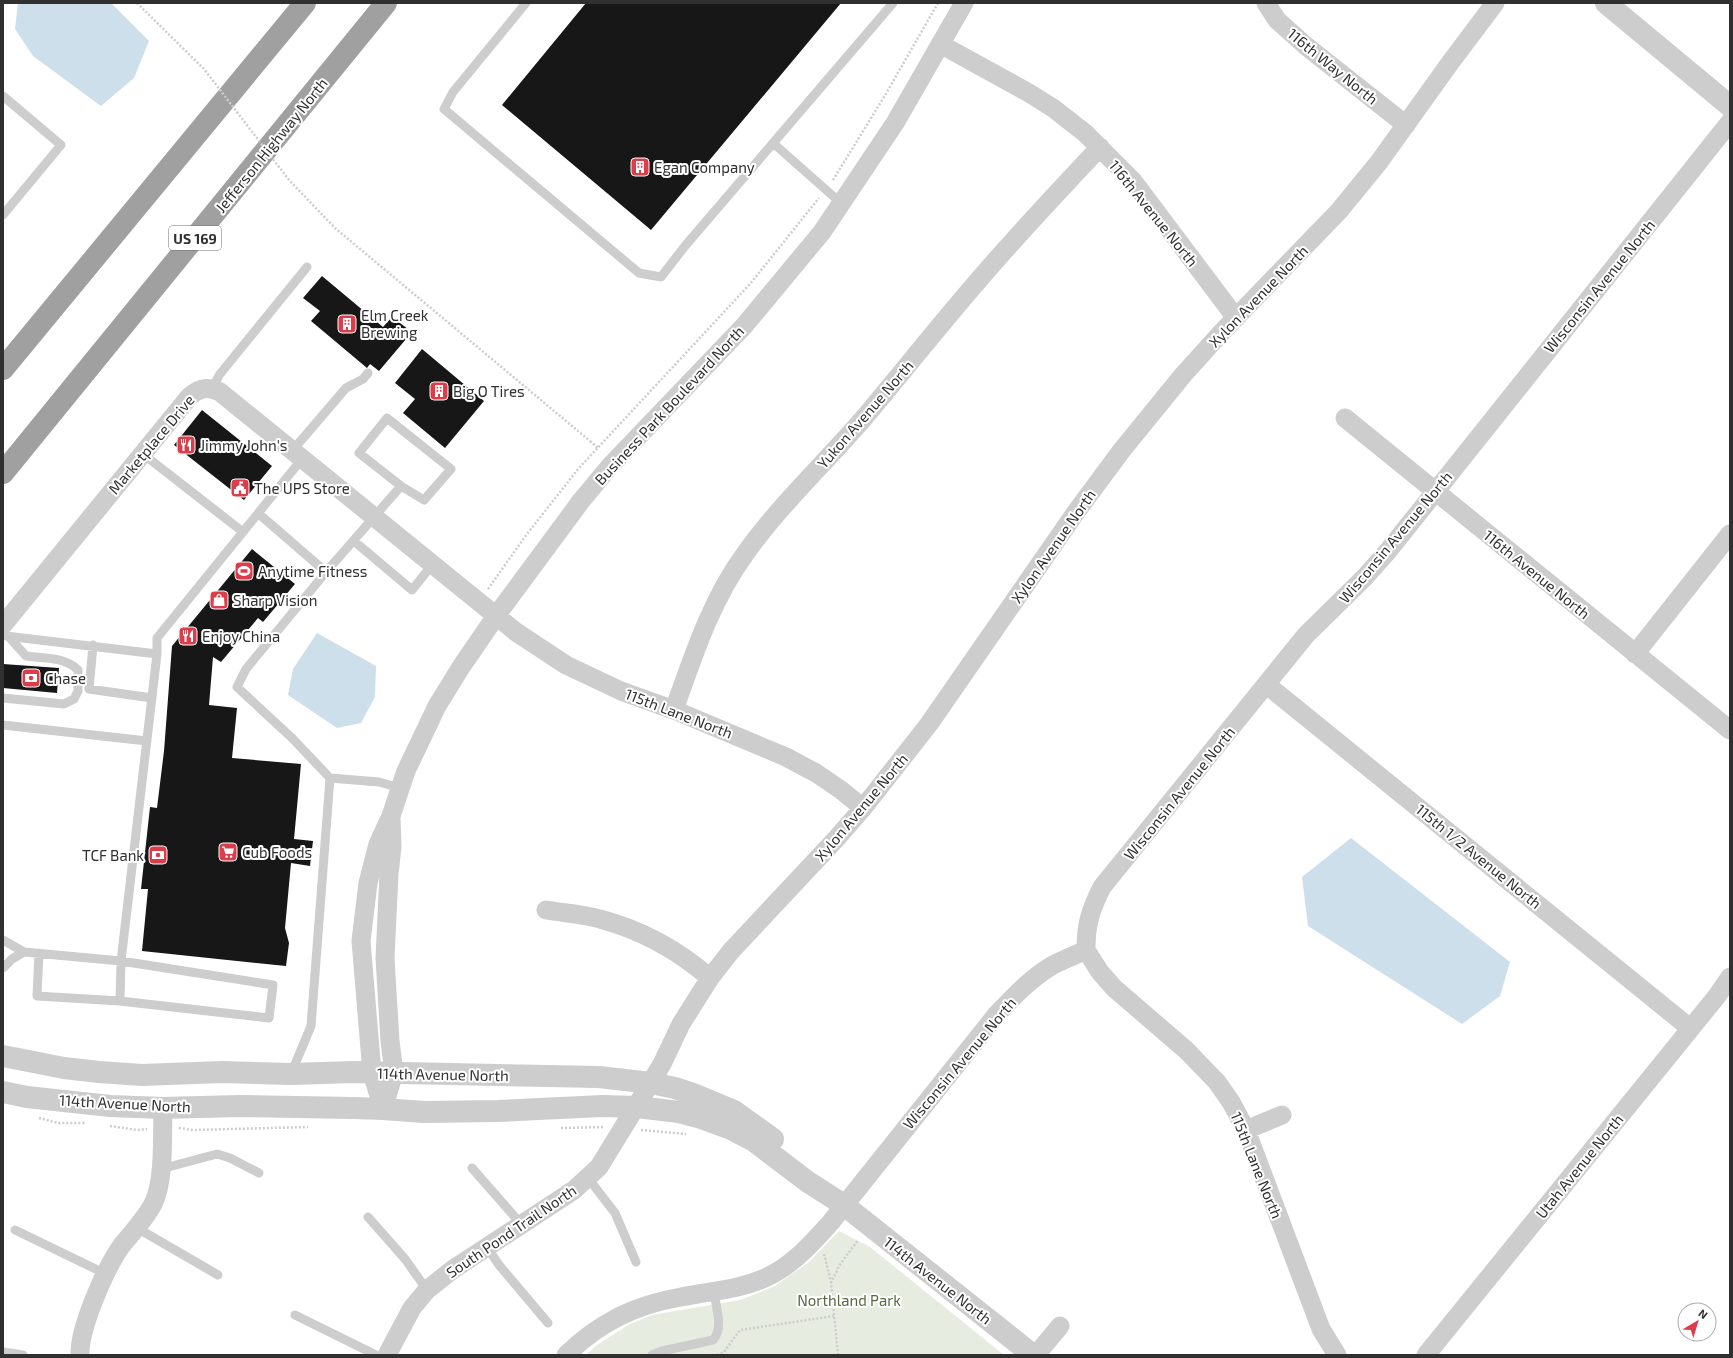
<svg xmlns="http://www.w3.org/2000/svg" width="1733" height="1358" font-family="'Exo 2',sans-serif">
	<style>
		.green { fill: #e6ecdf }
		.water { fill: #ccdfea }
		.building { fill: #171717 }
		.lines { fill: none; stroke-linecap: round; stroke-linejoin: round }
		.path { stroke: #cdcdcd; stroke-width: 2.5; stroke-dasharray: 2 2; stroke-linecap: butt }
		.service { stroke: #cdcdcd; stroke-width: 9 }
		.minor { stroke: #cdcdcd; stroke-width: 19 }
		.tertiary { stroke: #cdcdcd; stroke-width: 22 }
		.trunk { stroke: #a0a0a0; stroke-width: 22 }
		.path-bridge { stroke: #cdcdcd; stroke-width: 2.5; stroke-dasharray: 2 2; stroke-linecap: butt }
		.labels { text-anchor: middle; dominant-baseline: central; stroke-width: 4; stroke-linejoin: round; paint-order: stroke }
		.shield { fill: #fff; stroke: #6e6e6e; stroke-width: 1 }
		.shield-label { font-size: 14px; font-weight: bold; fill: #303030 }
		.street-label { font-size: 15px; fill: #303030; stroke: #fff }
		.poi-label { font-size: 15px; fill: #303030; stroke: #fff; text-anchor: start }
		.park-label { font-size: 15px; fill: #53693f; stroke: #fff }
	</style>
	<rect width="100%" height="100%" fill="#fff"/>
	<path class="green" d="M839 1231 870 1247 1004 1355H586L597 1345 630 1324 652 1315 740 1300 775 1286 809 1262Z"/>
	<path class="water" d="M18 3H111L149 41 134 78 101 106 33 56 15 29Z
		M317 633 376 666 375 697 361 723 337 728 288 695 293 669Z
		M1351 838 1510 962 1500 996 1462 1024 1308 926 1302 877Z"/>
	<path class="building" d="M586 3H841L651 230 502 105Z
		M322 276 383 327 392 317 412 332 379 371 370 364 367 368 311 321 320 311 303 298Z
		M422 349 484 401 445 448 403 413 415 399 395 383Z
		M202 410 272 466 244 500 174 445Z
		M252 549 295 584 263 622 258 618 221 662 213 657 209 705 237 708 232 758 301 764 294 839 313 841 310 866 291 863 285 928 289 943 286 966 142 951 148 889H141L150 807 157 808 164 751 172 646Z
		M3 664 59 668 57 693 3 688Z"/>
	<g class="lines">
		<path class="path" d="M833 180 884 97 938 3
			M590 441 598 448
			M488 589 527 534 579 468 750 284 819 198
			M39 1118 58 1123H85
			M110 1126 137 1130 147 1129
			M179 1128 193 1130 308 1127
			M561 1128 604 1127
			M641 1130 686 1134
			M824 1254 831 1282
			M717 1355 724 1352 740 1330 834 1316
			M838 1355 831 1283 839 1266 858 1240"/>
		<path class="service" d="M526 3 453 92 444 109 639 273 661 277 685 246 893 3
			M3 96 61 145 3 215
			M773 143 842 204
			M212 388 220 374 307 267
			M292 451 346 388 363 379 368 373
			M143 454 243 532
			M259 514 326 572
			M354 541 412 590 432 565
			M6 636 157 654
			M93 645 89 689 152 698
			M3 698 64 704 74 699 78 691V670C65 657 43 658 26 656L8 636
			M3 725 147 741
			M400 788 379 782 330 778 292 738 237 687 246 669 326 572 401 486 424 500 451 469 387 418 359 453 401 486
			M3 940 24 952 12 959 3 968
			M24 952 121 961 273 985 269 1018 120 1001
			M39 953 37 996 120 1001 121 961 157 654V638L302 459
			M291 1074 311 1026 330 778
			M472 1168 521 1224
			M161 1169 217 1154 230 1158 259 1173
			M588 1178 615 1213 636 1262
			M368 1217 405 1259 427 1290
			M137 1228 218 1275
			M15 1230 106 1274
			M487 1247 499 1265 548 1323
			M295 1315 376 1355
			M3 1352 23 1355
			M652 1355 662 1351 713 1340C724 1328 716 1308 714 1292"/>
		<path class="minor" d="M1266 3 1277 20 1306 46 1406 125
			M940 44 1029 93 1053 108 1085 133 1133 181 1236 318
			M1345 418 1730 730
			M3 625 189 397C199 388 207 386 220 392L516 632 566 665 621 691 674 710 786 757 816 773 841 790 863 808
			M1635 654 1730 534
			M1267 685 1690 1028
			M674 710C693 657 711 600 745 554 779 506 824 464 863 419 901 374 938 327 977 282 1016 236 1058 192 1100 147
			M546 910C564 913 583 914 600 919 641 930 678 950 710 978
			M1086 950C1086 924 1090 911 1102 887L1306 635 1365 577 1388 551 1730 122
			M1086 950 1100 972 1114 988 1186 1050 1217 1082 1231 1102 1246 1130 1321 1329 1337 1355
			M383 1109 372 1073 361 941 368 883 378 844 391 816 406 771 437 706 461 667 496 616 581 501 610 466 744 326 822 232 895 123 964 3
			M383 1109 394 1073 390 1041 385 958 389 874 392 847 391 819
			M1246 1130 1282 1115
			M80 1355C79 1328 106 1267 122 1245 133 1232 145 1219 153 1204 165 1181 162 1134 163 1108
			M387 1355 412 1308 427 1290 452 1270 574 1190 599 1167 662 1064 681 1024 710 978 731 951 836 839 863 808 929 724 1076 512 1122 450 1183 375 1220 334 1339 211 1379 162 1450 63 1495 3
			M566 1355C600 1322 635 1305 681 1297 710 1291 740 1290 767 1277 793 1265 813 1242 831 1222L997 1014C1014 996 1031 978 1053 965 1063 960 1075 955 1086 950
			M1036 1355 1060 1326
			M1426 1355 1717 996 1730 977"/>
		<path class="tertiary" d="M1606 3 1730 106
			M3 1056 64 1068 99 1072 142 1075 222 1072 291 1074 354 1072 599 1077 651 1083 675 1088 693 1094 734 1111 773 1139
			M3 1092 27 1097 110 1106 163 1108 240 1106 353 1108 383 1109 424 1112 498 1111 602 1106 637 1107 679 1112 698 1117 731 1129 754 1141 808 1182 844 1205 1033 1355"/>
		<path class="trunk" d="M3 369 305 3
			M3 473 386 3"/>
		<path class="path-bridge" d="M137 3 204 69 289 180 335 228 590 441"/>
	</g>
	<defs>
		<symbol id="building-square" viewBox="-11 -11 22 22"><rect x="-9" y="-9" width="18" height="18" rx="4" fill="#db3e4a" stroke="#fff"/><path d="M-4-6H4V6H1V3H-1V6H-4ZM-2.5-4.3h1.7v1.8h-1.7ZM.8-4.3h1.7v1.8H.8ZM-2.5-1h1.7V.8h-1.7ZM.8-1h1.7V.8H.8Z" fill="#fff"/></symbol>
		<symbol id="restaurant-square" viewBox="-11 -11 22 22"><rect x="-9" y="-9" width="18" height="18" rx="4" fill="#db3e4a" stroke="#fff"/><path d="M-5-6h1v4h1v-4h1v4h1v-4h1v5L-1.5 .5V6h-2V.5L-5-1ZM5-6V6H3V1.5H1.5Q1.5-4 5-6Z" fill="#fff"/></symbol>
		<symbol id="civic-square" viewBox="-11 -11 22 22"><rect x="-9" y="-9" width="18" height="18" rx="4" fill="#db3e4a" stroke="#fff"/><path d="M-.6-6.5H3V-4.5H.6V-3L4-1V1h2V6H-6V1h2V-1L-.6-3ZM-1.2 2.5V6h2.4V2.5Z" fill="#fff"/></symbol>
		<symbol id="stadium-square" viewBox="-11 -11 22 22"><rect x="-9" y="-9" width="18" height="18" rx="4" fill="#db3e4a" stroke="#fff"/><path d="M0-5a6.5 5 0 1 0 0 10a6.5 5 0 1 0 0-10ZM-3.5-1.8h7v3.6h-7Z" fill="#fff"/></symbol>
		<symbol id="shop-square" viewBox="-11 -11 22 22"><rect x="-9" y="-9" width="18" height="18" rx="4" fill="#db3e4a" stroke="#fff"/><path d="M-5-2.5h2.3a2.7 3.5 0 0 1 5.4 0H5L5.5 6h-11ZM-1.5-2.5h3a1.5 2.3 0 0 0-3 0Z" fill="#fff"/></symbol>
		<symbol id="bank-square" viewBox="-11 -11 22 22"><rect x="-9" y="-9" width="18" height="18" rx="4" fill="#db3e4a" stroke="#fff"/><path d="M-6-4H6V4H-6ZM0-2.3a2.3 2.3 0 1 0 0 4.6a2.3 2.3 0 1 0 0-4.6Z" fill="#fff"/></symbol>
		<symbol id="supermarket-square" viewBox="-11 -11 22 22"><rect x="-9" y="-9" width="18" height="18" rx="4" fill="#db3e4a" stroke="#fff"/><path d="M-6-5.5h2.5l.6 2H6L4.5 2H-2.5L-4.4-4H-6ZM-1.5 3.2a1.3 1.3 0 1 0 .1 0ZM3 3.2a1.3 1.3 0 1 0 .1 0Z" fill="#fff"/></symbol>
	</defs>
	<g fill-rule="evenodd">
		<use href="#building-square" x="629" y="156" width="22" height="22"/>
		<use href="#building-square" x="336" y="313" width="22" height="22"/>
		<use href="#building-square" x="428" y="380" width="22" height="22"/>
		<use href="#restaurant-square" x="175" y="434" width="22" height="22"/>
		<use href="#civic-square" x="229" y="477" width="22" height="22"/>
		<use href="#stadium-square" x="233" y="560" width="22" height="22"/>
		<use href="#shop-square" x="208" y="589" width="22" height="22"/>
		<use href="#restaurant-square" x="177" y="625" width="22" height="22"/>
		<use href="#bank-square" x="20" y="667" width="22" height="22"/>
		<use href="#supermarket-square" x="217" y="841" width="22" height="22"/>
		<use href="#bank-square" x="147" y="844" width="22" height="22"/>
	</g>
	<g class="labels">
		<rect class="shield" x="169" y="226" width="52" height="24" rx="3"/>
		<g class="shield-label">
			<text x="195" y="238">US 169</text>
		</g>
		<g class="street-label">
			<text transform="translate(1333 66) rotate(39)">116th Way North</text>
			<text transform="translate(271 145) rotate(-51)">Jefferson Highway North</text>
			<text transform="translate(1154 213) rotate(51)">116th Avenue North</text>
			<text transform="translate(1599 286) rotate(-51)">Wisconsin Avenue North</text>
			<text transform="translate(1258 296) rotate(-46)">Xylon Avenue North</text>
			<text transform="translate(669 405) rotate(-47)">Business Park Boulevard North</text>
			<text transform="translate(865 414) rotate(-49)">Yukon Avenue North</text>
			<text transform="translate(151 444) rotate(-50)">Marketplace Drive</text>
			<text transform="translate(1395 537) rotate(-50)">Wisconsin Avenue North</text>
			<text transform="translate(1053 546) rotate(-55)">Xylon Avenue North</text>
			<text transform="translate(1537 574) rotate(39)">116th Avenue North</text>
			<text transform="translate(679 713) rotate(21)">115th Lane North</text>
			<text transform="translate(1179 793) rotate(-51)">Wisconsin Avenue North</text>
			<text transform="translate(861 807) rotate(-50)">Xylon Avenue North</text>
			<text transform="translate(1479 856) rotate(39)">115th 1/2 Avenue North</text>
			<text transform="translate(959 1063) rotate(-50)">Wisconsin Avenue North</text>
			<text transform="translate(443 1074) rotate(1)">114th Avenue North</text>
			<text transform="translate(125 1103) rotate(3)">114th Avenue North</text>
			<text transform="translate(1257 1165) rotate(68)">115th Lane North</text>
			<text transform="translate(1579 1166) rotate(-51)">Utah Avenue North</text>
			<text transform="translate(511 1231) rotate(-34)">South Pond Trail North</text>
			<text transform="translate(938 1280) rotate(38)">114th Avenue North</text>
		</g>
		<g class="poi-label">
			<text x="654" y="167">Egan Company</text>
			<text x="361" y="315">Elm Creek<tspan x="361" dy="17">Brewing</tspan></text>
			<text x="453" y="391">Big O Tires</text>
			<text x="200" y="445">Jimmy John's</text>
			<text x="254" y="488">The UPS Store</text>
			<text x="258" y="571">Anytime Fitness</text>
			<text x="233" y="600">Sharp Vision</text>
			<text x="202" y="636">Enjoy China</text>
			<text x="45" y="678">Chase</text>
			<text x="242" y="852">Cub Foods</text>
			<text x="144" y="855" text-anchor="end">TCF Bank</text>
		</g>
		<g class="park-label">
			<text x="849" y="1300">Northland Park</text>
		</g>
	</g>
	<rect width="1733" height="1358" fill="none" stroke="#303030" stroke-width="8"/>
	<g transform="translate(1697 1322) rotate(38)"><circle r="19" fill="#ffffff" stroke="#acacac"/>
	<path d="M0-3L7 15L0 10L-7 15Z" fill="#db3e4a"/>
	<text y="-6" font-size="11" font-weight="bold" text-anchor="middle" fill="#303030">N</text>
	</g>
</svg>
